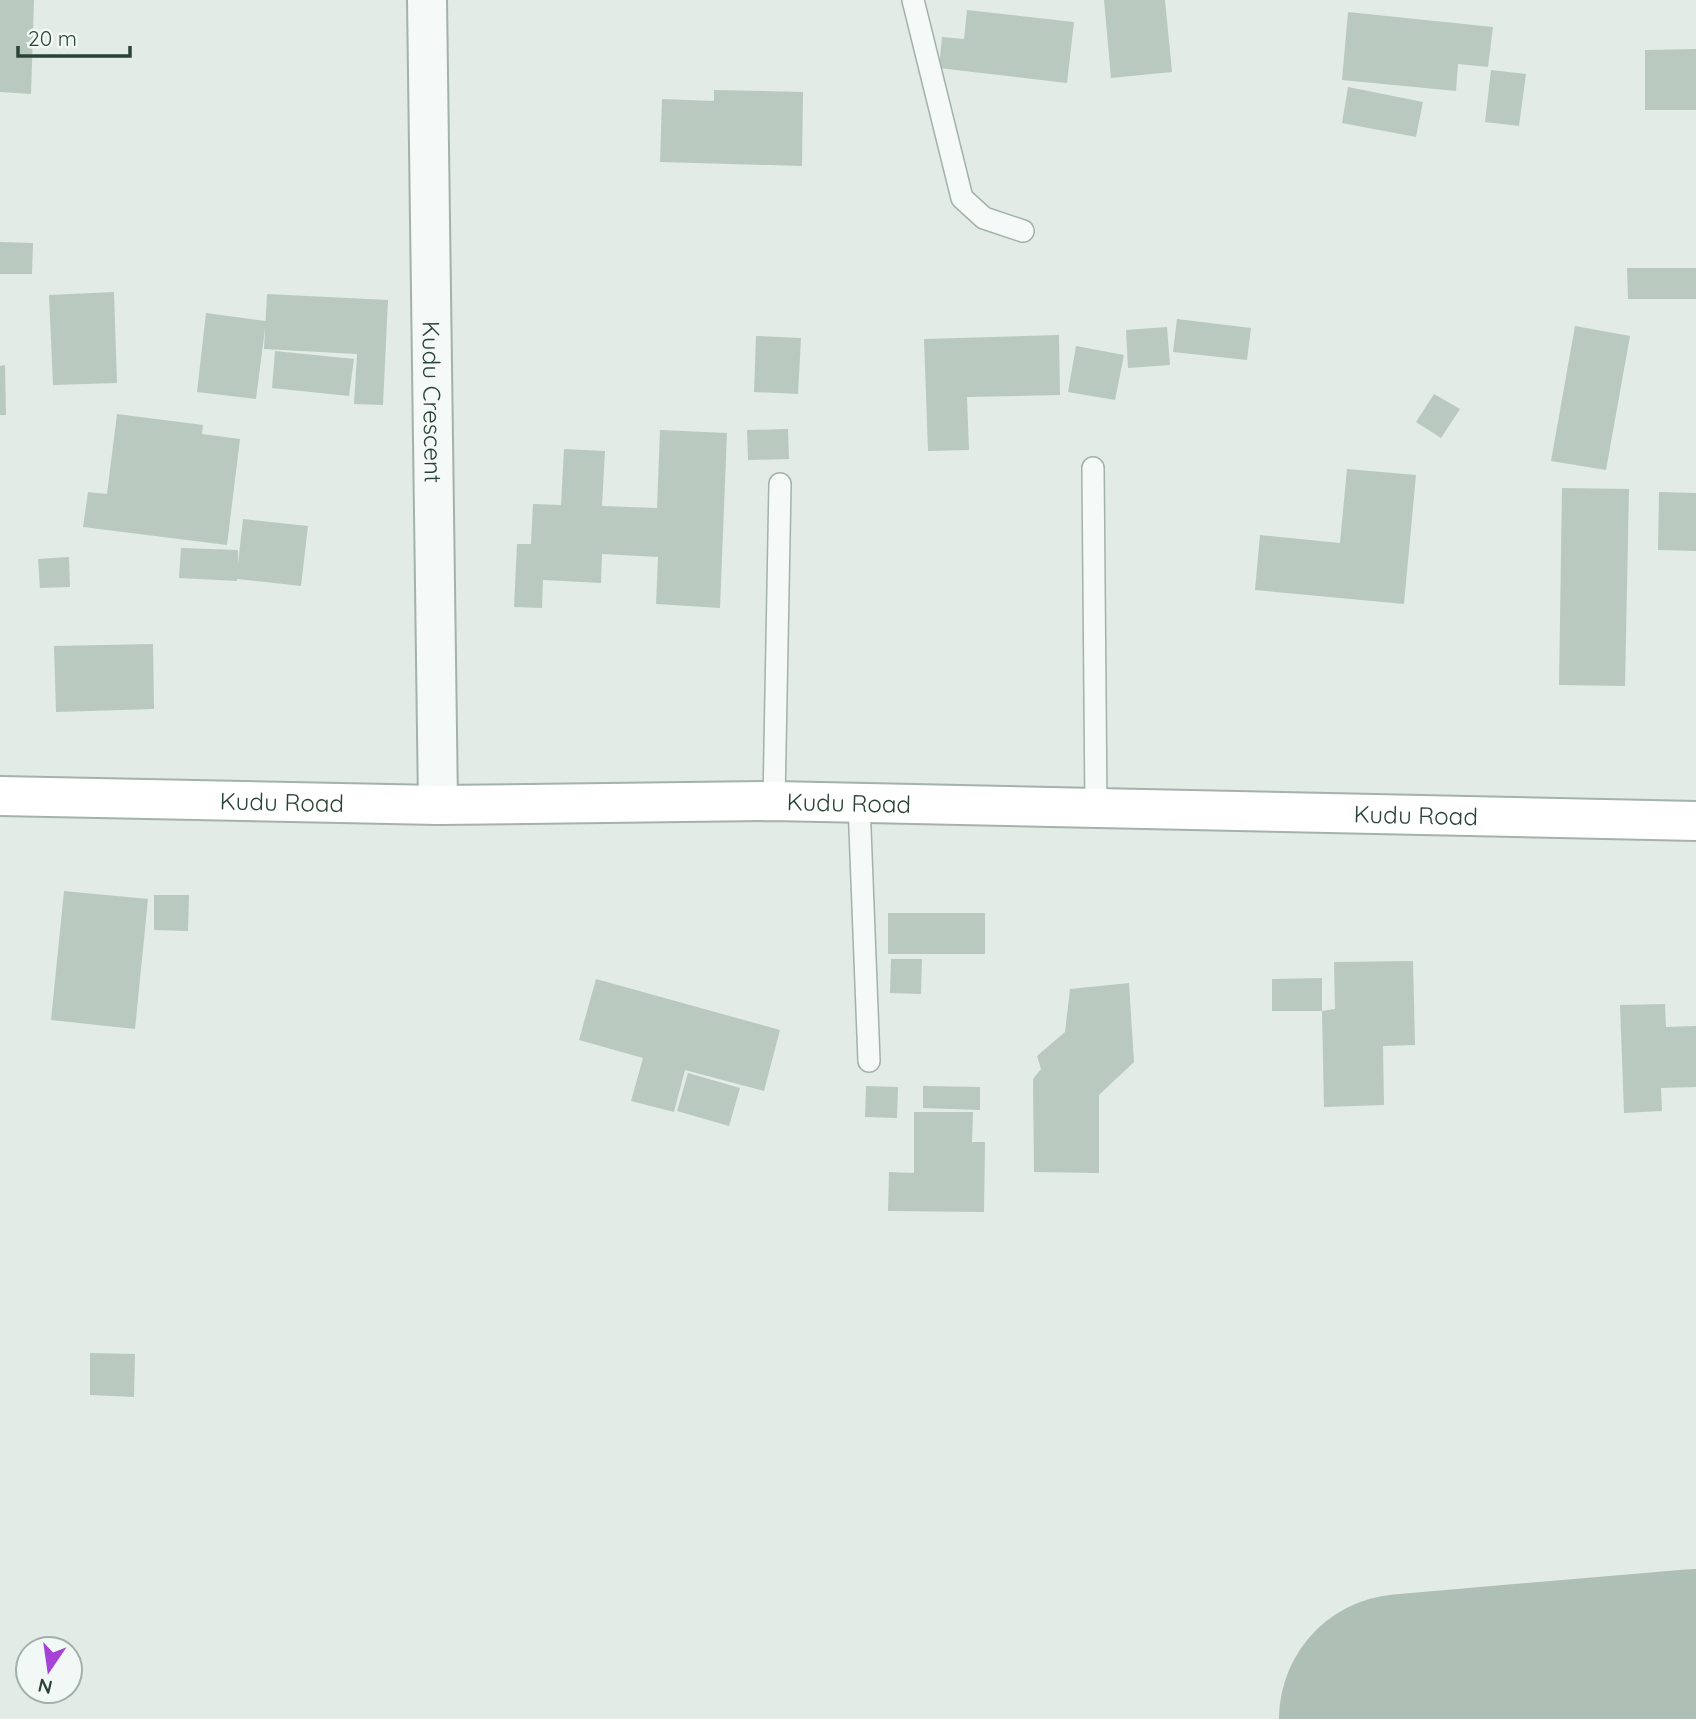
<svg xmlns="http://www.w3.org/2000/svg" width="1696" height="1719" font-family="Quicksand,sans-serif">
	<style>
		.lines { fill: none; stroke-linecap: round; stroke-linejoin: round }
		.runway { stroke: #aec0b6; stroke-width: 250 }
		.building { fill: #b9c9c0 }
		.lane-casing { stroke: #a3b2aa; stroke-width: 24 }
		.street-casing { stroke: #a3b2aa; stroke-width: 42 }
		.secondary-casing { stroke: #a3b2aa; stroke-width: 42 }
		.lane { stroke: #f5f9f7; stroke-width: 21 }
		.street { stroke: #f5f9f7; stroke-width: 38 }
		.secondary { stroke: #fff; stroke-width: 38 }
		.labels { text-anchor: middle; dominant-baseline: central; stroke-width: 7; stroke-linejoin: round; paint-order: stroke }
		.street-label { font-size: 24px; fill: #294436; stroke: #f2f8f5 }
	</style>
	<rect width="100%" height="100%" fill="#e2ebe6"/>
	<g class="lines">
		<path class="runway" d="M1404 1719 1696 1694"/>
	</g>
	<path class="building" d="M0 0H34L31 94 0 92Z
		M1104 0H1165L1172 72 1111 78Z
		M967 10 1074 22 1067 83 939 68 942 37 964 39Z
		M1348 12 1493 27 1488 67 1458 64 1456 91 1342 80Z
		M1696 49V110H1645V50Z
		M1491 70 1526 74 1519 126 1485 122Z
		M1348 87 1423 102 1416 137 1342 123Z
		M714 90 803 92 802 166 660 162 662 99 714 101Z
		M0 242 33 243 32 274H0Z
		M1627 268H1696V299H1628Z
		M114 292 117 383 53 385 49 295Z
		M267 294 388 300 383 405 354 404 357 354 264 349Z
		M206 313 266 321 256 399 197 392Z
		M1177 319 1251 328 1247 360 1173 352Z
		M1575 326 1630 336 1606 470 1551 461Z
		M1167 327 1170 365 1128 368 1126 330Z
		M1059 335 1060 395 967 397 969 450 928 451 924 339Z
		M756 336 801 338 798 394 754 392Z
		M1076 346 1124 355 1115 400 1068 392Z
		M275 351 354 359 349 396 272 388Z
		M5 365 6 415H0V366Z
		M1434 394 1460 409 1441 438 1416 422Z
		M117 414 203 425 202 434 240 439 227 545 83 527 88 492 107 494Z
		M788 429 789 459 748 460 747 430Z
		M660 430 727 433 720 608 656 604 658 557 602 554 601 583 543 580 542 608 514 607 517 544H531L533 504 561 505 564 449 605 451 602 506 657 508Z
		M1347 469 1416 475 1404 604 1255 590 1260 535 1340 543Z
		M1562 488 1629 489 1625 686 1559 685Z
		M1659 492 1696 493V551L1658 550Z
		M243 519 308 526 301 586 237 579V581L179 578 181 548 238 550V564Z
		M69 557 70 587 40 588 38 559Z
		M153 644 154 709 56 712 54 646Z
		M64 891 148 899 135 1029 51 1020Z
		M154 895H189L188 931 154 930Z
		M888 913H985V954H888Z
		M891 959H922L921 994 890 993Z
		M1413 961 1415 1045 1383 1046 1384 1105 1324 1107 1322 1011 1335 1009 1334 962Z
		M1322 978V1011H1272V979Z
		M596 979 780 1030 764 1091 685 1070 674 1112 631 1101 643 1058 579 1040Z
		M1129 983 1134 1062 1099 1095V1173L1034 1172 1033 1079 1041 1069 1037 1056 1065 1032 1070 989Z
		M1665 1004 1666 1027 1696 1026V1087L1661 1088 1662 1111 1624 1113 1620 1005Z
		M688 1073 740 1088 729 1126 677 1111Z
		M866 1086 898 1087 897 1118 865 1117Z
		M923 1086 980 1087V1110L923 1108Z
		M914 1112H973L972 1142H985L984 1212 888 1211 889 1172 914 1173Z
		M90 1353 135 1354 134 1397 90 1395Z"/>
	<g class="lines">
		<defs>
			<path id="lane" d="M913 0 962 198 984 218 1023 231
				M1093 468 1096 808
				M774 801 780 484
				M859 803 869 1061"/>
			<g id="street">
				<path id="s1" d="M427 0 438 805"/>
			</g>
			<g id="secondary">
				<path id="s2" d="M0 796 438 805 774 801 1696 821"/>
			</g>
		</defs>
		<use href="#lane" class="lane-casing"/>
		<use href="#street" class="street-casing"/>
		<use href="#secondary" class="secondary-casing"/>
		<use href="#lane" class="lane"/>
		<use href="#street" class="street"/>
		<use href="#secondary" class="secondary"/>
	</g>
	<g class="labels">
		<g class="street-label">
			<text stroke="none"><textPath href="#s1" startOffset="402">Kudu Crescent</textPath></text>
			<text stroke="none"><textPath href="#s2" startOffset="282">Kudu Road</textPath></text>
			<text stroke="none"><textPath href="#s2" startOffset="849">Kudu Road</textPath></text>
			<text stroke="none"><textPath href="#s2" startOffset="1416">Kudu Road</textPath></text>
		</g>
	</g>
	<g transform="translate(49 1670) rotate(193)"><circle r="33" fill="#f2f8f5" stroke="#a2b0a9" stroke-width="2"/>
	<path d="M0-5L12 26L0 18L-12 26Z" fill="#a642d5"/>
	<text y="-10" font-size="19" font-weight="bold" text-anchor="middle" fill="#294436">N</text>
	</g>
	<path d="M18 46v10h112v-10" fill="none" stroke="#294436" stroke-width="3.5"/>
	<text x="28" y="46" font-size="21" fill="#294436" stroke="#f2f8f5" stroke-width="5" paint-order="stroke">20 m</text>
</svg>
